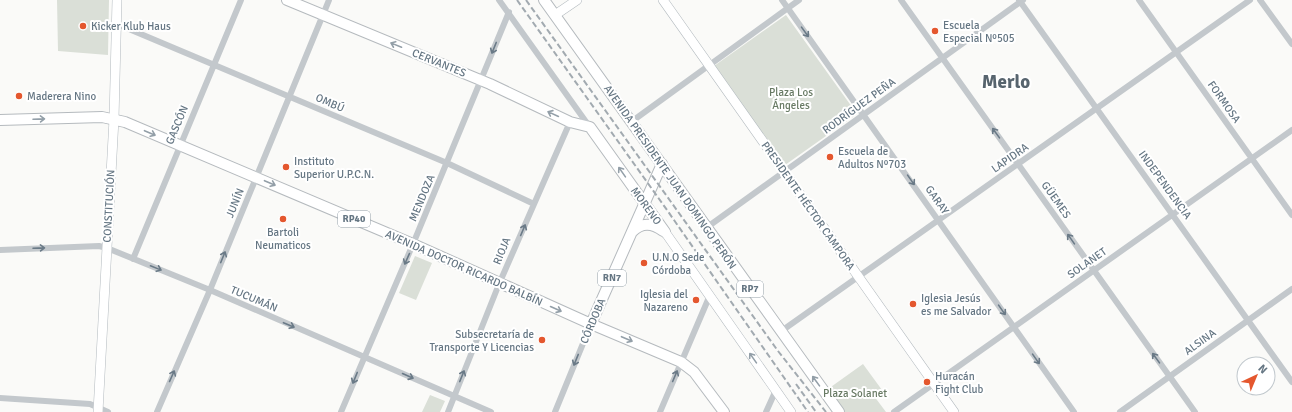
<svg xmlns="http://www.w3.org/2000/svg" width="1292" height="412" font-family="Signika,sans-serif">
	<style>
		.park { fill: #dadfd7 }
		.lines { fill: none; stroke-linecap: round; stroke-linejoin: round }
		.secondary-casing { stroke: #b3babf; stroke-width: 10 }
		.primary-casing { stroke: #b5babe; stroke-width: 12 }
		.street { stroke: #c3c8cc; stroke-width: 6 }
		.secondary { stroke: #fff; stroke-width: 9 }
		.primary { stroke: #fff; stroke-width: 10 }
		.rail { stroke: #a2aab0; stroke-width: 2; stroke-dasharray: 6 3; stroke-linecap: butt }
		.oneway { stroke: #6a7a87 }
		.oneway2 { stroke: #939fa8 }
		.poi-dot { fill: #e4572e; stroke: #fff; stroke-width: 1.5 }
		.labels { text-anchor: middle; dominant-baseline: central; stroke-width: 4; stroke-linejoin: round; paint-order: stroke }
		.shield { fill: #fff; stroke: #939fa8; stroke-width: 1 }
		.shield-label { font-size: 10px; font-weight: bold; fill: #657683 }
		.poi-label { font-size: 11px; fill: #657683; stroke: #fff; text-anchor: start }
		.street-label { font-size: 11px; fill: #657683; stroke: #fff }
		.park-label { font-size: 11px; fill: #687a64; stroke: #fff }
		.town-label { font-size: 19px; font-weight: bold; fill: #57646e; stroke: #fff }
	</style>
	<rect width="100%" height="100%" fill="#fafaf8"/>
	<path class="park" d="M57 0H109L108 55 58 51Z
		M786 15 857 114 785 165 714 66Z
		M415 256 432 263 416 300 399 293Z
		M863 364 882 390 874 396 886 412H845L828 389Z
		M430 395 445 401 440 412H422Z"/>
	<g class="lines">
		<defs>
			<path id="secondary" d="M663 0 954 412
				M555 15 577 0
				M665 232 791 412
				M98 412 114 119 117 0"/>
			<path id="primary" d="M287 0 490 84 570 122 590 127 665 232
				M544 0 839 412
				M0 120 102 117 125 122 413 244 591 324 681 362 694 372 724 412
				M632 232C642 222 652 223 663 231
				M591 324 662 164"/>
		</defs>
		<use href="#secondary" class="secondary-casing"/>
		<use href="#primary" class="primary-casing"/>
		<path class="street" d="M499 0 589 126
			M782 0 1074 412
			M901 0 1195 412
			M1019 0 1292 382
			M1139 0 1292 215
			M1260 0 1292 44
			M117 24 447 163 534 204
			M631 122 799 0
			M706 228 1023 0
			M0 250 99 246 107 248 210 290 491 412
			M133 259 241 0
			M780 332 1250 0
			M0 398 90 404 108 412
			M157 412 210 290 329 0
			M341 412 413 244 509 12
			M448 412 499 284 570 122
			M555 412 591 324
			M660 412 710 295
			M766 412 776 390
			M894 412 1292 130
			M1120 412 1292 289"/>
		<use href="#secondary" class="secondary"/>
		<use href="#primary" class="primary"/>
		<path class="rail" d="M517 0 667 210 808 412
			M526 0 778 351 826 412
			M796 384 816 412"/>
	</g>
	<defs><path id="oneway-shaft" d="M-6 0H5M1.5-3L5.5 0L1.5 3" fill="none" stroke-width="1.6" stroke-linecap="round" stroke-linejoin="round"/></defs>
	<g class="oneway">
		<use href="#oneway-shaft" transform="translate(805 32) rotate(54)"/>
		<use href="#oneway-shaft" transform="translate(494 48) rotate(112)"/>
		<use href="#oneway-shaft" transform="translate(996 133) rotate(-126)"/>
		<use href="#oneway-shaft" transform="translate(911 180) rotate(55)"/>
		<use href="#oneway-shaft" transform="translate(523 230) rotate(-67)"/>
		<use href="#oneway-shaft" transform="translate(1071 239) rotate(-125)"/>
		<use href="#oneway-shaft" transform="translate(39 248) rotate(-2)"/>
		<use href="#oneway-shaft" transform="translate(223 257) rotate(-68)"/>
		<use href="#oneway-shaft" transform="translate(407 259) rotate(114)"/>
		<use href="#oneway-shaft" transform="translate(156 268) rotate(22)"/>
		<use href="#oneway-shaft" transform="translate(1002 310) rotate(55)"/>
		<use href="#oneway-shaft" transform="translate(289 325) rotate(23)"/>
		<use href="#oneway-shaft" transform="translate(1156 358) rotate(-126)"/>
		<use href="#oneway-shaft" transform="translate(1036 359) rotate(55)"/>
		<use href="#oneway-shaft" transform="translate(576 360) rotate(112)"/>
		<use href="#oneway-shaft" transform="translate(172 376) rotate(-66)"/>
		<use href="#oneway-shaft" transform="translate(408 376) rotate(24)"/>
		<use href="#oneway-shaft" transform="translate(462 376) rotate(-68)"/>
		<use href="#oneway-shaft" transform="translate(675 376) rotate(-67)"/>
		<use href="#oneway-shaft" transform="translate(355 378) rotate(112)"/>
	</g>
	<g class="oneway2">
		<use href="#oneway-shaft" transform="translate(396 45) rotate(-158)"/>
		<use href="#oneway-shaft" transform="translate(553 114) rotate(-155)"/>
		<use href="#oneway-shaft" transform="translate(39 119) rotate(-2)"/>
		<use href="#oneway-shaft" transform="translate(150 133) rotate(23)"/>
		<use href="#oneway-shaft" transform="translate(622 172) rotate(-125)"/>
		<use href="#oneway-shaft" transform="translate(270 183) rotate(23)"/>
		<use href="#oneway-shaft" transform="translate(556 309) rotate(24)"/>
		<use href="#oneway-shaft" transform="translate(627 339) rotate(23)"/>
		<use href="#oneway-shaft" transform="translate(753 358) rotate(-125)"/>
		<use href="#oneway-shaft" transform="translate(816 381) rotate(-126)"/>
	</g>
	<g class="poi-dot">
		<circle cx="83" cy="26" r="4"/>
		<circle cx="935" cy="31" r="4"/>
		<circle cx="19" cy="96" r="4"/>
		<circle cx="830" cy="157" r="4"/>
		<circle cx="286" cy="167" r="4"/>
		<circle cx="283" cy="219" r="4"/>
		<circle cx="644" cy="263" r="4"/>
		<circle cx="696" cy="300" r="4"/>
		<circle cx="913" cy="304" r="4"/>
		<circle cx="542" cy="340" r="4"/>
		<circle cx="927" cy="382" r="4"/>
	</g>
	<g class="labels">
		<g class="shield">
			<rect x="338" y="211" width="32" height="16" rx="3"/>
			<rect x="598" y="270" width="28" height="16" rx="3"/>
			<rect x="737" y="281" width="26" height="16" rx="3"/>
		</g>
		<g class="shield-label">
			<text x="354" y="219">RP40</text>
			<text x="612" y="278">RN7</text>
			<text x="750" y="289">RP7</text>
		</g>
		<g class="poi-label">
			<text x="943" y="25">Escuela<tspan x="943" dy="13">Especial Nº505</tspan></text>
			<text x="91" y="26">Kicker Klub Haus</text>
			<text x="27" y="96">Maderera Nino</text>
			<text x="838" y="151">Escuela de<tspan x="838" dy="13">Adultos Nº703</tspan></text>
			<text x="294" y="161">Instituto<tspan x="294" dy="13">Superior U.P.C.N.</tspan></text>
			<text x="283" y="232" text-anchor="middle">Bartoli<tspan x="283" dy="13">Neumaticos</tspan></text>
			<text x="652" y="257">U.N.O Sede<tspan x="652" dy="13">Córdoba</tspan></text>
			<text x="688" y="294" text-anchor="end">Iglesia del<tspan x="688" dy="13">Nazareno</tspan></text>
			<text x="921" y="298">Iglesia Jesús<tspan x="921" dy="13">es me Salvador</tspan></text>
			<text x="534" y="334" text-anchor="end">Subsecretaría de<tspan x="534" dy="13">Transporte Y Licencias</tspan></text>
			<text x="935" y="376">Huracán<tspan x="935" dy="13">Fight Club</tspan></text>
		</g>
		<g class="street-label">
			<text transform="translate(439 63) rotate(22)">CERVANTES</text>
			<text transform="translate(1224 102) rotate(55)">FORMOSA</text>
			<text transform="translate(330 103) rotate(23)">OMBÚ</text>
			<text transform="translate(859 106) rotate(-36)">RODRÍGUEZ PEÑA</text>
			<text transform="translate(177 125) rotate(-67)">GASCÓN</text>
			<text transform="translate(1010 158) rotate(-35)">LAPIDRA</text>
			<text transform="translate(670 177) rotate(55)">AVENIDA PRESIDENTE JUAN DOMINGO PERÓN</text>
			<text transform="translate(1165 185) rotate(54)">INDEPENDENCIA</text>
			<text transform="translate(422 198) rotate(-67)">MENDOZA</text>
			<text transform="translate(937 200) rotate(55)">GARAY</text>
			<text transform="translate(1056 200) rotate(55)">GÜEMES</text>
			<text transform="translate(235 203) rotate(-68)">JUNÍN</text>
			<text transform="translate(109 206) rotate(-87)">CONSTITUCIÓN</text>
			<text transform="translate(646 206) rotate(54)">MORENO</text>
			<text transform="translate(808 206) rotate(55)">PRESIDENTE HÉCTOR CAMPORA</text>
			<text transform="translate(502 251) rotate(-67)">RIOJA</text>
			<text transform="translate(1087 263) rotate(-35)">SOLANET</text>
			<text transform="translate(464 268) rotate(24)">AVENIDA DOCTOR RICARDO BALBÍN</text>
			<text transform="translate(254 299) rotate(23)">TUCUMÁN</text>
			<text transform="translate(593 321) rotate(-67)">CÓRDOBA</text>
			<text transform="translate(1200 342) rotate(-36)">ALSINA</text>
		</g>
		<g class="park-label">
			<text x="791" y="92">Plaza Los<tspan x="791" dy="13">Ángeles</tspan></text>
			<text x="855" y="393">Plaza Solanet</text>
		</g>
		<g class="town-label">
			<text x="1006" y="82">Merlo</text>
		</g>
	</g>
	<g transform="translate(1256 376) rotate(44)"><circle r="19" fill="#ffffff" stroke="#c1c8cd"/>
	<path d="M0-3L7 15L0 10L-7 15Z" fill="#e4572e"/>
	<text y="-6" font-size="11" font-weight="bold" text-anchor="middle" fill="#657683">N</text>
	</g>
</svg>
